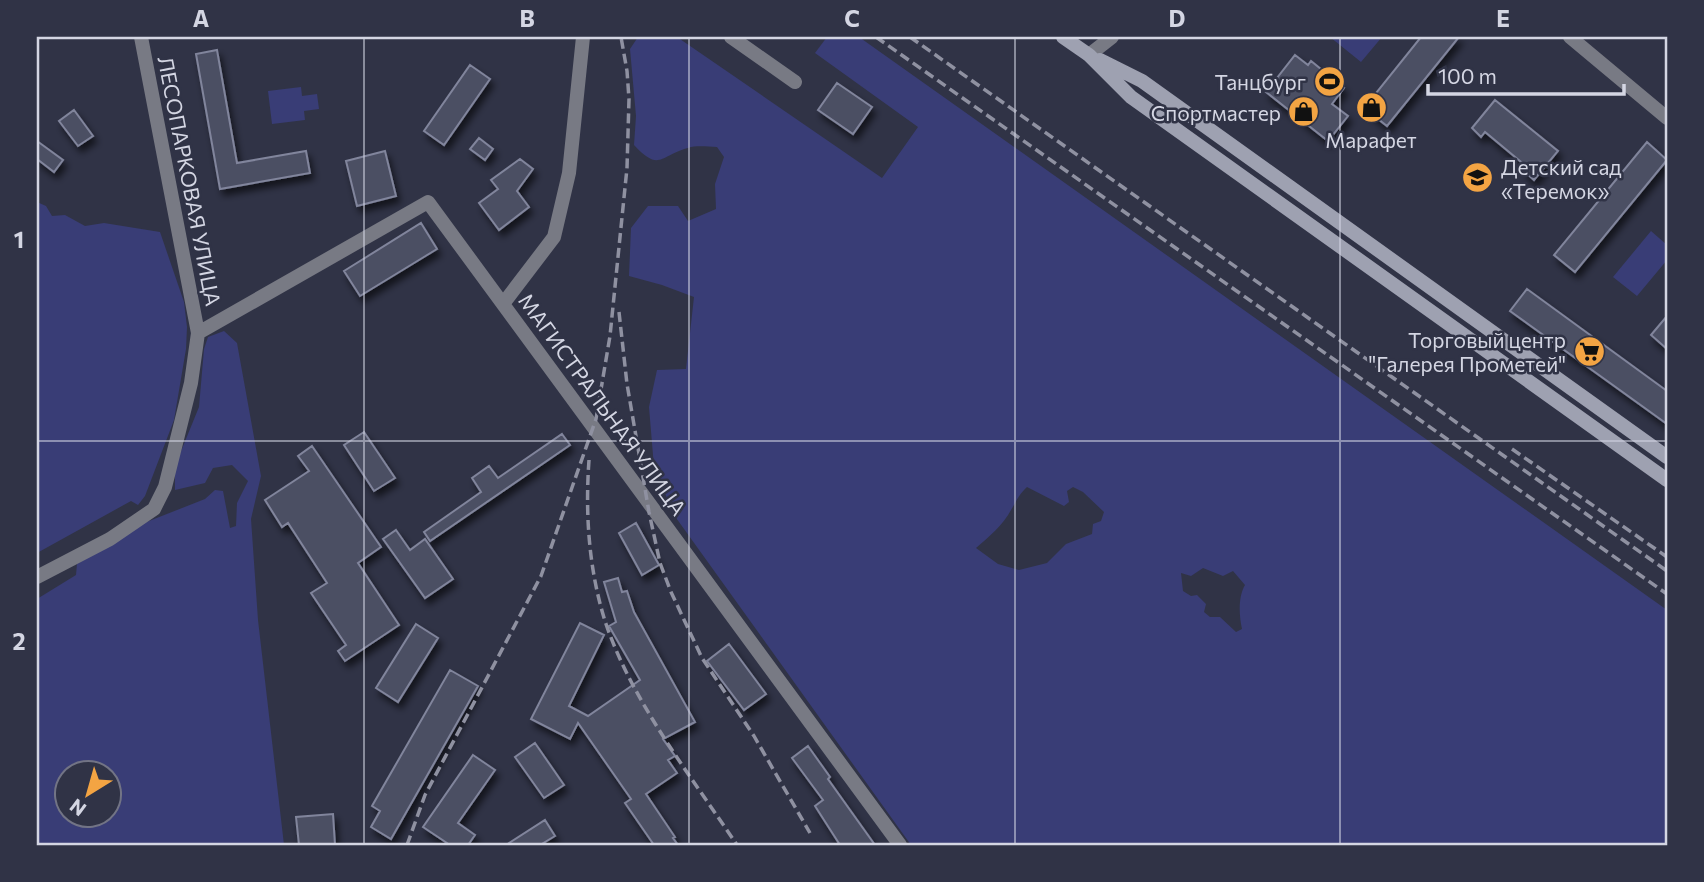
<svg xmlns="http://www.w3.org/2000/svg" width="1704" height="882" font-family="Commissioner,sans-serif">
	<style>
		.green { fill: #393d76; fill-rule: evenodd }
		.building { fill: #4c4f64; stroke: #81859c; stroke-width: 2; filter: url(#shadow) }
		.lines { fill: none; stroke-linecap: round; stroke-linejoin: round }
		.minor { stroke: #787a84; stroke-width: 14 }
		.tertiary { stroke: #787a84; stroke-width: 14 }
		.secondary { stroke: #9ea1b1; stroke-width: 14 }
		.rail { stroke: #8f91a1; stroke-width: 3.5; stroke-dasharray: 10 5; stroke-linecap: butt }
		.grid { fill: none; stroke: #d4d6e3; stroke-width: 2; stroke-opacity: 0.55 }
		.labels { text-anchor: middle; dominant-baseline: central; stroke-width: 5; stroke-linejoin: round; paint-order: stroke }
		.poi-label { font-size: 21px; fill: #d4d6e3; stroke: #303346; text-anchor: end }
		.street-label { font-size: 21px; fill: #d4d6e3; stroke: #303346 }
		.neatline { fill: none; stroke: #d4d6e3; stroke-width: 2.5 }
		.grid-label { font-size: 23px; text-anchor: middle; font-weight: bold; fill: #d4d6e3 }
	</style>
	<defs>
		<filter id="shadow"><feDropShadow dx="3.5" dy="6" stdDeviation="3.5" flood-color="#0009"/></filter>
	</defs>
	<rect width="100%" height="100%" fill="#303346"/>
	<path class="green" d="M638 37H677L882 178 918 127 815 53 827 37H859L1667 610V845H911L674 515 654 467 649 407 657 370 686 369 694 297 662 285 629 276 631 228 648 206H678L688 221 716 209 715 184 724 157 717 147C708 147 697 145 688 148 660 155 660 173 634 145L636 116 630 49ZM1027 487 1064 506 1069 502 1067 491 1073 487 1083 492 1104 512 1101 521 1093 524 1092 534 1066 544 1047 563 1019 570 998 564 976 548C989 537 1003 525 1011 510 1017 500 1018 496 1027 487ZM1203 568 1223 576 1233 571 1245 585C1238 597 1239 615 1242 629L1236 632 1220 617H1210L1204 612 1206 604 1197 595 1191 596 1183 591 1181 573 1191 576Z
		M1330 37H1382L1361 62Z
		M301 87 302 96 317 94 319 109 304 111 305 120 272 124 268 91Z
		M37 202 46 206 52 216 65 215 85 226 104 223 160 232 184 302 187 327 186 349 174 420 145 496 138 505 131 501 37 553Z
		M1651 231 1667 245V260L1637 296 1613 277Z
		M224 331 237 343 261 476 251 519 258 620 284 845H37V599L76 575 77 564 144 523 205 499 215 490 223 491 230 528 236 526 237 503 248 481 232 465 213 468 205 483 175 490V466L199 407 204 349 208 337ZM66 774H108V816H66Z"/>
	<path class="building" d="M1421 37H1459L1387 126 1364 108Z
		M217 50 237 163 306 151 310 173 220 189 196 54Z
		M1295 55 1308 65 1311 61 1344 88 1332 104 1348 116 1328 141 1266 92Z
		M470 65 490 79 444 145 424 131Z
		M837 83 872 107 853 134 818 110Z
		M1495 100 1558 151 1534 180 1524 171 1527 167 1485 132 1481 137 1472 128Z
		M74 110 93 136 78 146 59 121Z
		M479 138 493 149 485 160 470 149Z
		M37 141 63 160 54 172 37 159Z
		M1647 142 1667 160 1575 272 1554 255Z
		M385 151 396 196 357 206 346 161Z
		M520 159 533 169 517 191 529 207 499 230 479 203 498 189 491 180Z
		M421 223 437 249 360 296 344 271Z
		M1527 289 1667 391V424L1510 311Z
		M1667 316V349L1651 335Z
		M364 432 395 478 374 491 344 445Z
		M562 434 570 445 430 541 424 532 481 492 472 478 489 466 498 478Z
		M312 446 381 547 358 563 399 625 345 661 338 651 346 645 311 593 327 583 288 523 282 527 265 500 309 471 298 456Z
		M636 523 659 565 642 575 619 533Z
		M396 530 410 550 425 539 453 579 425 598 383 539Z
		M618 578 622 592 627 591 634 612 695 722 663 739 675 756 668 760 677 773 646 794 675 837 673 838 678 845H654L625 803 631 799 578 723 570 739 531 719 580 623 604 635 569 706 588 716 640 680 609 626 616 622 604 582Z
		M416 624 438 638 398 702 376 688Z
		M729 644 766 694 744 710 707 661Z
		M450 670 478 686 391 839 371 827 380 811 372 806Z
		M535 743 564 785 544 798 515 757Z
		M808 746 830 777 828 779 875 845H840L815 806 823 800 792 758Z
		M473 755 495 770 458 823 475 835 468 845H450L423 827Z
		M333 814 335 845H299L296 817Z
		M545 820 555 836 540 845H506Z"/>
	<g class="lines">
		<path class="minor" d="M731 37 795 82
			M503 304 554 237 569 173 583 37
			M198 333 428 202 900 845
			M37 577 110 539 154 509 165 487 191 383 198 333 141 37"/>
		<path class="tertiary" d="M1570 37 1667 118
			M1089 55 1112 37"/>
		<path class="secondary" d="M1063 37 1089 55 1131 97 1667 480
			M1100 60 1142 81 1667 457"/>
		<path class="rail" d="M876 37 1667 594
			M910 37 1667 571
			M619 312 627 384 649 512 660 563 671 592 702 658 754 736 810 833
			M1512 449 1667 557
			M589 460C585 515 589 572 606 624 633 703 691 776 737 845
			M407 845 425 795 541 576 596 419 610 336 627 168 629 99 627 71 621 37"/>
	</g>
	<path class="grid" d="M364 37V845M689 37V845M1015 37V845M1340 37V845M37 441H1667"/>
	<defs>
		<symbol id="stadium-disc" viewBox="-11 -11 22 22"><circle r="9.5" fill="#f3a443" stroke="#303346"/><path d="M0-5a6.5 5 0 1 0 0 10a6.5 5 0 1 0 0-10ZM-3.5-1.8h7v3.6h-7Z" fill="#111"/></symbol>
		<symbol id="shop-disc" viewBox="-11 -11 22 22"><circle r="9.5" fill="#f3a443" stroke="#303346"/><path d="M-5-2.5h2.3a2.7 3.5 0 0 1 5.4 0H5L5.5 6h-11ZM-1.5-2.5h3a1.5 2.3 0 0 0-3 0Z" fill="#111"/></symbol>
		<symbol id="school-disc" viewBox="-11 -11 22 22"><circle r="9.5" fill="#f3a443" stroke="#303346"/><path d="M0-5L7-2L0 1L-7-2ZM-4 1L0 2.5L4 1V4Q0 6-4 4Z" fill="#111"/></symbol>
		<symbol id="supermarket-disc" viewBox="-11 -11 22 22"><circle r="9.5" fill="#f3a443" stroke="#303346"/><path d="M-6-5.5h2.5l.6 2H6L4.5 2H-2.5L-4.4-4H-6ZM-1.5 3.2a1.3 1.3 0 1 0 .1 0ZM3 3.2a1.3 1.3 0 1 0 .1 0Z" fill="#111"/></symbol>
	</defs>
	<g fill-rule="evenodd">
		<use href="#stadium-disc" x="1312" y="64" width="35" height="35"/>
		<use href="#shop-disc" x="1354" y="90" width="35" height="35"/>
		<use href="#shop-disc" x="1286" y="94" width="35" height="35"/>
		<use href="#school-disc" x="1460" y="160" width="35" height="35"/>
		<use href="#supermarket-disc" x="1572" y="334" width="35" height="35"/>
	</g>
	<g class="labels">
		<g class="poi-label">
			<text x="1306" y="81">Танцбург</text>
			<text x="1281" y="112">Спортмастер</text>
			<text x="1371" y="139" text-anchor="middle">Марафет</text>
			<text x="1501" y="166" text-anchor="start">Детский сад<tspan x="1501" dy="24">«Теремок»</tspan></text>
			<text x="1566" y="339">Торговый центр<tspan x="1566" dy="24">"Галерея Прометей"</tspan></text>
		</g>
		<g class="street-label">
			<text transform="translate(190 181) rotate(79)">ЛЕСОПАРКОВАЯ УЛИЦА</text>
			<text transform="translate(603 404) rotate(54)">МАГИСТРАЛЬНАЯ УЛИЦА</text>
		</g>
	</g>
	<rect width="1704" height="882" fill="none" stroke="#303346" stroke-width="77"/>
	<g transform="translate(88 794) rotate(217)"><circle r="33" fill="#303346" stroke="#727485" stroke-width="2"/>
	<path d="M0-5L12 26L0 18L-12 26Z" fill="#f3a443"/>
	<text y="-10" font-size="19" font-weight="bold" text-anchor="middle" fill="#d4d6e3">N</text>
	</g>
	<path d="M1428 84v10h196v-10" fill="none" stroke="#d4d6e3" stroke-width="3.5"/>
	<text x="1438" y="84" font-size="21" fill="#d4d6e3" stroke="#303346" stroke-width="5" paint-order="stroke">100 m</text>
	<rect x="38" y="38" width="1628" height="806" class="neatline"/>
	<g class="grid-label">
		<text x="201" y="27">A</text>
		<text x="527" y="27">B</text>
		<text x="852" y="27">C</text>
		<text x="1177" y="27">D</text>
		<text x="1503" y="27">E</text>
		<text x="19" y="248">1</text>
		<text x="19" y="650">2</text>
	</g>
</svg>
